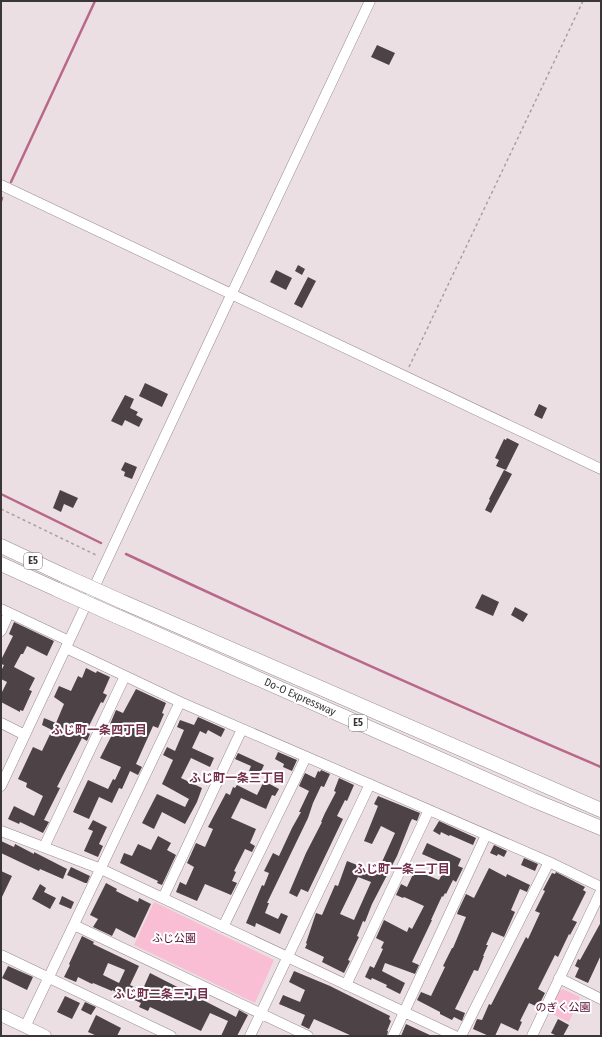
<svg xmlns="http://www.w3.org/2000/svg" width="602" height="1037" font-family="'Fira Sans Condensed','Noto Sans JP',sans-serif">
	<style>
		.green { fill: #f9bed3 }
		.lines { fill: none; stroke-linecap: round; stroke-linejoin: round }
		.stream { stroke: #b96889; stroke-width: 2.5 }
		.building { fill: #4d4347; fill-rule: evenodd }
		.minor-casing { stroke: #958b8e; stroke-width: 11 }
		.major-casing { stroke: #958b8e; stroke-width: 13 }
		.highway-casing { stroke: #958b8e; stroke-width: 15 }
		.path { stroke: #a89fa2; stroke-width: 1.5; stroke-dasharray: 3 3; stroke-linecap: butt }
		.minor { stroke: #fff; stroke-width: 10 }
		.major { stroke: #fff; stroke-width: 12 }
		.highway { stroke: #fff; stroke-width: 14 }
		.highway-bridge-casing { stroke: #958b8e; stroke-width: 15; stroke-linecap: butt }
		.highway-bridge { stroke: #fff; stroke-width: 14 }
		.labels { text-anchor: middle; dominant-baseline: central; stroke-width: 4; stroke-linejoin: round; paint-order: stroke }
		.shield { fill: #fff; stroke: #757273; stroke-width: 1 }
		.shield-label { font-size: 10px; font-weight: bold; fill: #3a3637 }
		.street-label { font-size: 11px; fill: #3a3637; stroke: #fff }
		.park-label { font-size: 11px; fill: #52052e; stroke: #fff }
		.neighbourhood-label { font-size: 12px; font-weight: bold; fill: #74314e; stroke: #fff }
	</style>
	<rect width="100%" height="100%" fill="#ebdfe3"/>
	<path class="green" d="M154 902 274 960 255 1003 134 945Z
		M563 989 580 997 569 1022 548 1012 558 991Z"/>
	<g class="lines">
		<path class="stream" d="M11 182 95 1
			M1 201 2 198
			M1 494 101 543
			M126 554C283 628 442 699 601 767"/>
	</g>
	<path class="building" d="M377 45 395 53 389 65 371 57Z
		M298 265 305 269 302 275 295 271Z
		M276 270 292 278 286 290 270 282Z
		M308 277 316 281 302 308 294 304Z
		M145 383 168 394 162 407 139 396Z
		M125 395 134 399 130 408 138 412 136 415 143 419 139 427 125 420 122 426 111 421Z
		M539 404 547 408 542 419 534 415Z
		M507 438 519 444 506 470 496 466 499 460 495 458 504 439 506 440Z
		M125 462 137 467 132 479 124 476 125 472 121 470Z
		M504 470 512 474 491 513 485 510 490 500 489 499Z
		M60 490 78 498 73 508 64 504 61 512 53 508Z
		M482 594 499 602 493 616 475 608Z
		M515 607 528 614 523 622 511 615Z
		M14 622 54 641 47 656 27 646 23 654H21L14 667 35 678 29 690 32 691 23 711 20 710V712L1 702V694L7 682 1 679V671L4 665 1 664V660L13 636 9 634Z
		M86 668 96 673 97 671 110 677 103 693 107 695 103 703 101 702 86 732 90 734 87 741 82 738 57 787 60 788 44 820 49 822 43 833 20 822 19 824 8 819 14 806 34 816 43 796 26 787 27 783 18 779 33 747 42 751 52 730 42 725 44 718 56 723 64 704 54 697 59 686 71 691 78 676 82 678Z
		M136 689 166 703 162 713 164 714 158 728 153 726 136 764 142 767 138 775 130 771 122 789 119 788 112 803 99 797 89 819 73 812 88 780 108 789 113 779 115 780 121 767 100 758 114 731 108 729 116 710 123 713Z
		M198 717 225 729 221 737 208 730 206 734 200 731 192 748 214 758 210 767 191 758 181 778 202 788 197 802 185 824 162 812 154 829 142 823 157 794 185 807 189 799 162 784 173 760 163 755 167 747 175 751 184 730 177 727 180 720 194 725Z
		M278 752 297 760 292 771 283 767 284 764 275 759Z
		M238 753 264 765 259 776 249 771 251 766 235 759Z
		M321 770 330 774 324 787 321 786 313 803 308 818 267 903H269L265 913 278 919 281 913 288 916 280 934 256 923 255 927 246 923 262 885 264 886 269 873 264 871 273 853 279 856 292 828 301 812H299L309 791 299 786 305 773 315 778 318 771 320 772Z
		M339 778 354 785 347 801 345 800 337 816 343 819 308 892 301 889 297 897 289 893 306 853 322 822H321L325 813 336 792 334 791Z
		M264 781 279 789 275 796 272 795 266 809 241 798 231 818 256 829 250 843 255 846 252 852 245 849 234 871 236 872 232 881 237 883 231 895 205 884 197 901 176 892 180 882 186 885 194 867 187 863 196 843 205 847 213 829 208 827 226 793 230 795 233 787 235 788 237 785 257 795Z
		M378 796 420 813 417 821 412 819 410 823 397 856 372 904 365 922 363 921 357 936 359 937 348 960 350 961 344 973 322 962 324 957 305 948 307 944 306 943 316 913 322 915 335 885 338 886 347 861 377 873 395 833 381 826 372 844 364 841 378 806 374 804ZM358 877 371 882 354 920 340 914Z
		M93 820 107 827 99 844 103 846 98 857 84 851 93 831 88 829Z
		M439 821 476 838 473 845 450 835 449 836 441 832 440 835 433 831Z
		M158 836 171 843 167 850 176 855 162 885 157 883 158 881 120 863 124 853 132 856 138 844 151 850Z
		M1 841 14 847 15 844 34 854V852L67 869 63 879 40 869 39 871 1 853Z
		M427 843 461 859 458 866 463 868 456 882 453 880 446 894 445 893 443 897 442 896 431 920H432L412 962 419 965 415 974 385 963 382 971 405 983 400 994 386 987 387 985 372 978 371 980 365 977 370 966 374 968 383 949 381 948 384 942 376 938 384 920 407 932 409 927 412 929 424 906 404 897 403 898 396 895 401 884 407 887 415 870 439 880 447 865 422 854Z
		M494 845 507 851 504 857 498 854 497 856 490 853Z
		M524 858 538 864 535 871 521 865Z
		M71 867 90 876 87 883H85L67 875Z
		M489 868 506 877 507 874 530 885 527 892 520 889 511 910 515 912 504 937 492 932 486 945H488L483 956H484L478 971 474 970 455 1009 465 1013 462 1021 454 1017 452 1020 440 1014V1012L417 1000 421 992 431 996 445 967 443 966 452 948H453L466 917 457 914 458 911 466 894 474 898Z
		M1 871 12 876 1 899Z
		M556 872 585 887 583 890 586 892 572 920 577 922 570 935 569 934 558 957 555 955 538 989 545 993 538 1007 529 1003 520 1021 522 1022 518 1031 501 1023 495 1036H489L473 1029 477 1019 482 1020 489 1004 491 1005 526 937 528 939 540 913 535 911 545 891 543 890 552 873 555 874Z
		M106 883 117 889 116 891 138 902 139 898 151 904 135 938 116 928 112 936 93 927 98 919 90 915Z
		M40 884 46 888 44 892 56 898 50 909 32 899Z
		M62 896 74 902 71 909 59 904Z
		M601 922V955L588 983 575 977 579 968 575 966 578 959 580 960Z
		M82 936 94 942 93 944 139 966 130 985 142 991 150 973 236 1017 239 1010 248 1015 237 1036H221L228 1021 210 1013 201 1031 150 1007 148 1011 139 1007 141 1003 112 990V991L93 983 92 984 78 977 76 982 64 977 70 965 69 964ZM108 963 125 970 119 983 103 975Z
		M8 966 33 977 27 990 2 978Z
		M294 971 330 986 390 1016 389 1019 391 1021 387 1031H388L387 1036H352L314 1019 309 1029 301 1025 305 1015 279 1004 283 995 300 1002 305 990 289 982Z
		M65 996 80 1003 72 1019 57 1012Z
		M85 1002 96 1007 91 1015 81 1010Z
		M96 1015 121 1028 117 1036H97L88 1032Z
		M558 1019 569 1025 563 1036H557L551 1033Z
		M406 1024 432 1036H401Z"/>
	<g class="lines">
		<defs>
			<path id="minor" d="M1 185 601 469
				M1 609 69 641
				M1 631 9 613
				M66 648 180 702 549 862 601 887
				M1 723 25 735
				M1 786 232 293 370 1
				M1 831 101 869 455 1036
				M44 847 125 676
				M163 898 242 729
				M74 925 308 1036
				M223 927 306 757
				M1 955 171 1036
				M559 978 601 999
				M346 985 429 810
				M25 1027 180 702
				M250 1036 370 784
				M393 1036 486 835
				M461 1036 549 862
				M532 1036 601 891"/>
			<path id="major" d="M1 1015 45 1036"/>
			<path id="highway" d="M1 546 65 576
				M1 564 58 590
				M123 602 601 810
				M116 616 533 800 601 828"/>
		</defs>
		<use href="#minor" class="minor-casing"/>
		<use href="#major" class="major-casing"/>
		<use href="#highway" class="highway-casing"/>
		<path class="path" d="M409 367 583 1
			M1 509 98 556"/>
		<use href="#minor" class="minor"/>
		<use href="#major" class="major"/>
		<use href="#highway" class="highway"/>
		<defs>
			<path id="highway-bridge" d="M65 576 123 602
				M58 590 116 616"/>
		</defs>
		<use href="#highway-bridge" class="highway-bridge-casing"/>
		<use href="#highway-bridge" class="highway-bridge"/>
	</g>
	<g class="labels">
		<g class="shield">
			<rect x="24" y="553" width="18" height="16" rx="3"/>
			<rect x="349" y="715" width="18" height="16" rx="3"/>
		</g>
		<g class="shield-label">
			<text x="33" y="561">E5</text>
			<text x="358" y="723">E5</text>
		</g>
		<g class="street-label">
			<text transform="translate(300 697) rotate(24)">Do-O Expressway</text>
		</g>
		<g class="park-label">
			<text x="174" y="938">ふじ公園</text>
			<text x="563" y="1007">のぎく公園</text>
		</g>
		<g class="neighbourhood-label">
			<text x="99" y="730">ふじ町一条四丁目</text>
			<text x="237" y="778">ふじ町一条三丁目</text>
			<text x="402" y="869">ふじ町一条二丁目</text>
			<text x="161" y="994">ふじ町二条三丁目</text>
		</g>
	</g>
	<rect width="602" height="1037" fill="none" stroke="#3a3637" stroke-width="4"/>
</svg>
